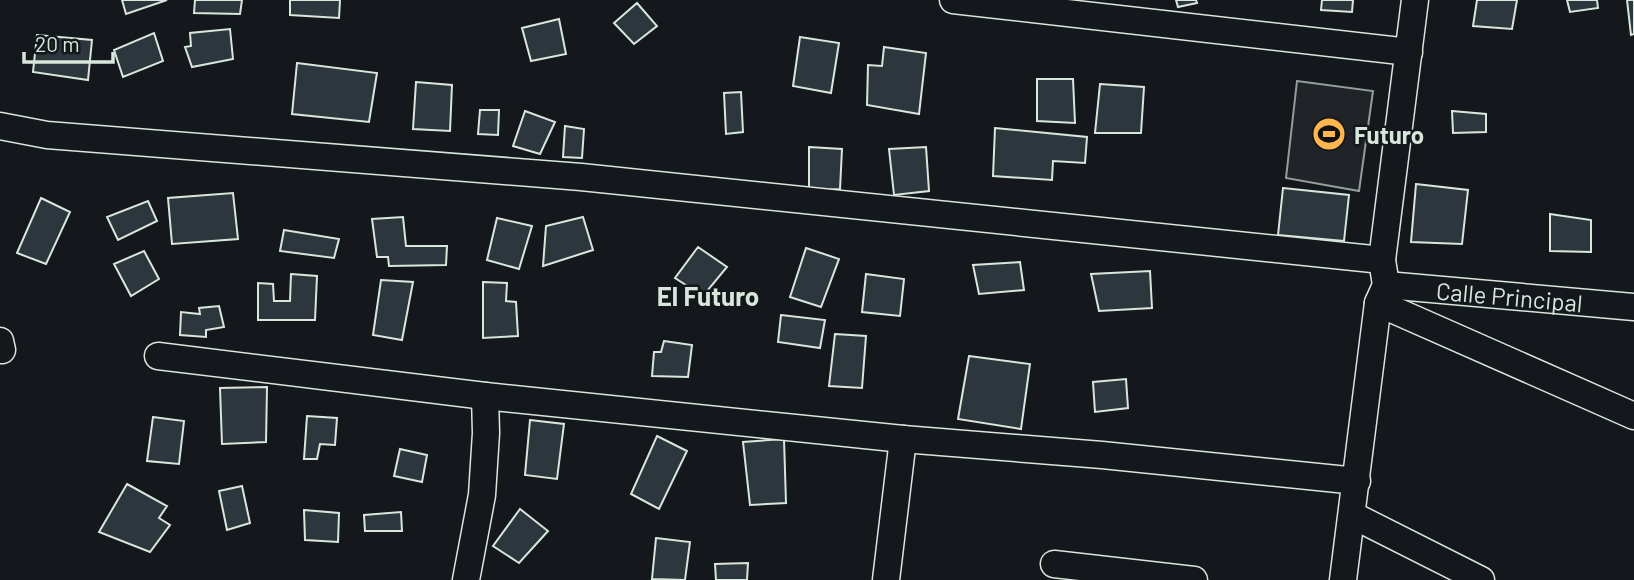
<svg xmlns="http://www.w3.org/2000/svg" width="1634" height="580" font-family="Barlow,sans-serif">
	<style>
		.green { fill: #202428; stroke: #939e99; stroke-width: 2 }
		.building { fill: #2c363c; stroke: #d8e6dc; stroke-width: 2 }
		.lines { fill: none; stroke-linecap: round; stroke-linejoin: round }
		.minor-casing { stroke: #d8e6dc; stroke-width: 29 }
		.minor { stroke: #14181c; stroke-width: 26 }
		.labels { text-anchor: middle; dominant-baseline: central; stroke-width: 5; stroke-linejoin: round; paint-order: stroke }
		.poi-label { font-size: 24px; font-weight: bold; fill: #d8e6dc; stroke: #14181c; text-anchor: start }
		.street-label { font-size: 24px; fill: #d8e6dc; stroke: #14181c }
		.neighbourhood-label { font-size: 26px; font-weight: bold; fill: #d8e6dc; stroke: #14181c }
	</style>
	<rect width="100%" height="100%" fill="#14181c"/>
	<path class="green" d="M1297 81 1373 91 1359 191 1286 178Z"/>
	<path class="building" d="M122 0H167L126 14Z
		M195 0H242L240 14 194 13Z
		M290 0H340L339 18 290 15Z
		M1176 0H1196L1197 3 1178 7Z
		M1322 0H1353L1352 12 1321 10Z
		M1477 0H1517L1512 29 1473 26Z
		M1567 0H1597L1598 8 1570 12Z
		M1627 0H1634V34L1631 35Z
		M637 3 657 26 634 44 614 23Z
		M559 19 566 54 531 61 522 28Z
		M230 29 233 59 192 67 185 47 191 46 190 33Z
		M154 33 163 61 123 77 114 50Z
		M37 35 92 40 88 80 33 72Z
		M800 37 839 43 831 93 793 86Z
		M884 47 926 53 919 114 867 105 868 65 882 66Z
		M297 63 377 73 369 122 292 114Z
		M1037 79H1073L1075 123 1037 121Z
		M416 82 452 85 450 131 413 129Z
		M1100 84 1144 87 1141 133H1095Z
		M741 92 743 132 726 134 724 93Z
		M480 110H499L498 135 478 134Z
		M525 111 555 122 540 154 513 146Z
		M1452 111 1486 114V132L1453 133Z
		M565 126 584 129 582 158 563 157Z
		M995 128 1087 137 1085 163 1053 161 1052 180 993 176Z
		M809 147 842 149 840 189 809 191Z
		M926 147 929 191 894 195 889 149Z
		M1416 184 1468 190 1462 244 1411 242Z
		M1283 188 1349 195 1344 241 1278 235Z
		M233 193 238 239 172 244 168 198Z
		M41 198 70 212 46 264 17 253Z
		M148 201 157 221 118 240 107 217Z
		M1550 214 1591 220V252L1550 251Z
		M403 217 406 246H447L446 265 389 266 388 257H377L372 219Z
		M583 217 593 250 543 266 546 226Z
		M497 218 532 226 519 269 487 260Z
		M284 230 339 239 334 258 280 251Z
		M698 247 727 267 703 296 675 278Z
		M806 248 839 259 821 307 790 297Z
		M144 251 159 279 131 296 114 264Z
		M1020 262 1024 290 979 294 973 265Z
		M1150 271 1152 308 1099 311 1091 274Z
		M291 274 317 276 315 320H258V283L273 284 274 301H290Z
		M866 274 904 279 900 316 862 312Z
		M381 280 413 282 402 340 373 335Z
		M483 282 507 283 506 301 516 302 518 336 483 338Z
		M219 306 224 327 206 330V337L180 335 181 312 200 314 199 308Z
		M781 315 825 320 820 348 778 342Z
		M835 334 866 336 862 388 829 386Z
		M664 341 692 345 688 377 652 376 654 352H661Z
		M969 356 1030 364 1021 429 958 419Z
		M1126 379 1128 408 1095 412 1093 382Z
		M267 387 266 442 222 444 220 388Z
		M307 416 337 418 335 445 320 444 317 459H304Z
		M153 417 184 421 179 464 147 461Z
		M530 420 564 424 557 479 525 475Z
		M657 436 687 451 659 509 631 494Z
		M784 439 786 503 750 505 743 442Z
		M400 449 427 455 422 482 394 476Z
		M127 484 167 506 159 518 170 525 150 552 99 532Z
		M242 486 250 523 227 530 219 491Z
		M520 509 548 531 519 563 493 546Z
		M304 510 339 513 338 542 305 540Z
		M401 512 402 531H365L364 515Z
		M656 538 690 542 685 580 652 579Z
		M748 563 747 580H716L715 564Z"/>
	<g class="lines">
		<defs>
			<g id="minor">
				<path d="M953 0 1409 52"/>
				<path d="M0 126 47 135 581 177 1382 260"/>
				<path id="s1" d="M1386 285 1634 307"/>
				<path d="M1378 303 1634 416"/>
				<path d="M0 341 2 350"/>
				<path d="M158 356 485 396 903 439 1102 455 1357 481"/>
				<path d="M1352 515 1481 580"/>
				<path d="M1054 564 1194 580"/>
				<path d="M466 580 482 495 486 433 485 396"/>
				<path d="M886 580 903 439"/>
				<path d="M1343 580 1378 303 1386 285 1382 260 1415 0"/>
			</g>
		</defs>
		<use href="#minor" class="minor-casing"/>
		<use href="#minor" class="minor"/>
	</g>
	<defs>
		<symbol id="stadium-disc" viewBox="-11 -11 22 22"><circle r="9.5" fill="#ffb74d" stroke="#14181c"/><path d="M0-5a6.5 5 0 1 0 0 10a6.5 5 0 1 0 0-10ZM-3.5-1.8h7v3.6h-7Z" fill="#111"/></symbol>
	</defs>
	<g fill-rule="evenodd">
		<use href="#stadium-disc" x="1310" y="115" width="38" height="38"/>
	</g>
	<g class="labels">
		<g class="poi-label">
			<text x="1354" y="134">Futuro</text>
		</g>
		<g class="street-label">
			<text stroke="none"><textPath href="#s1" startOffset="124">Calle Principal</textPath></text>
		</g>
		<g class="neighbourhood-label">
			<text x="708" y="295">El Futuro</text>
		</g>
	</g>
	<path d="M24 52v10h89v-10" fill="none" stroke="#d8e6dc" stroke-width="3.5"/>
	<text x="35" y="52" font-size="21" fill="#d8e6dc" stroke="#14181c" stroke-width="5" paint-order="stroke">20 m</text>
</svg>
